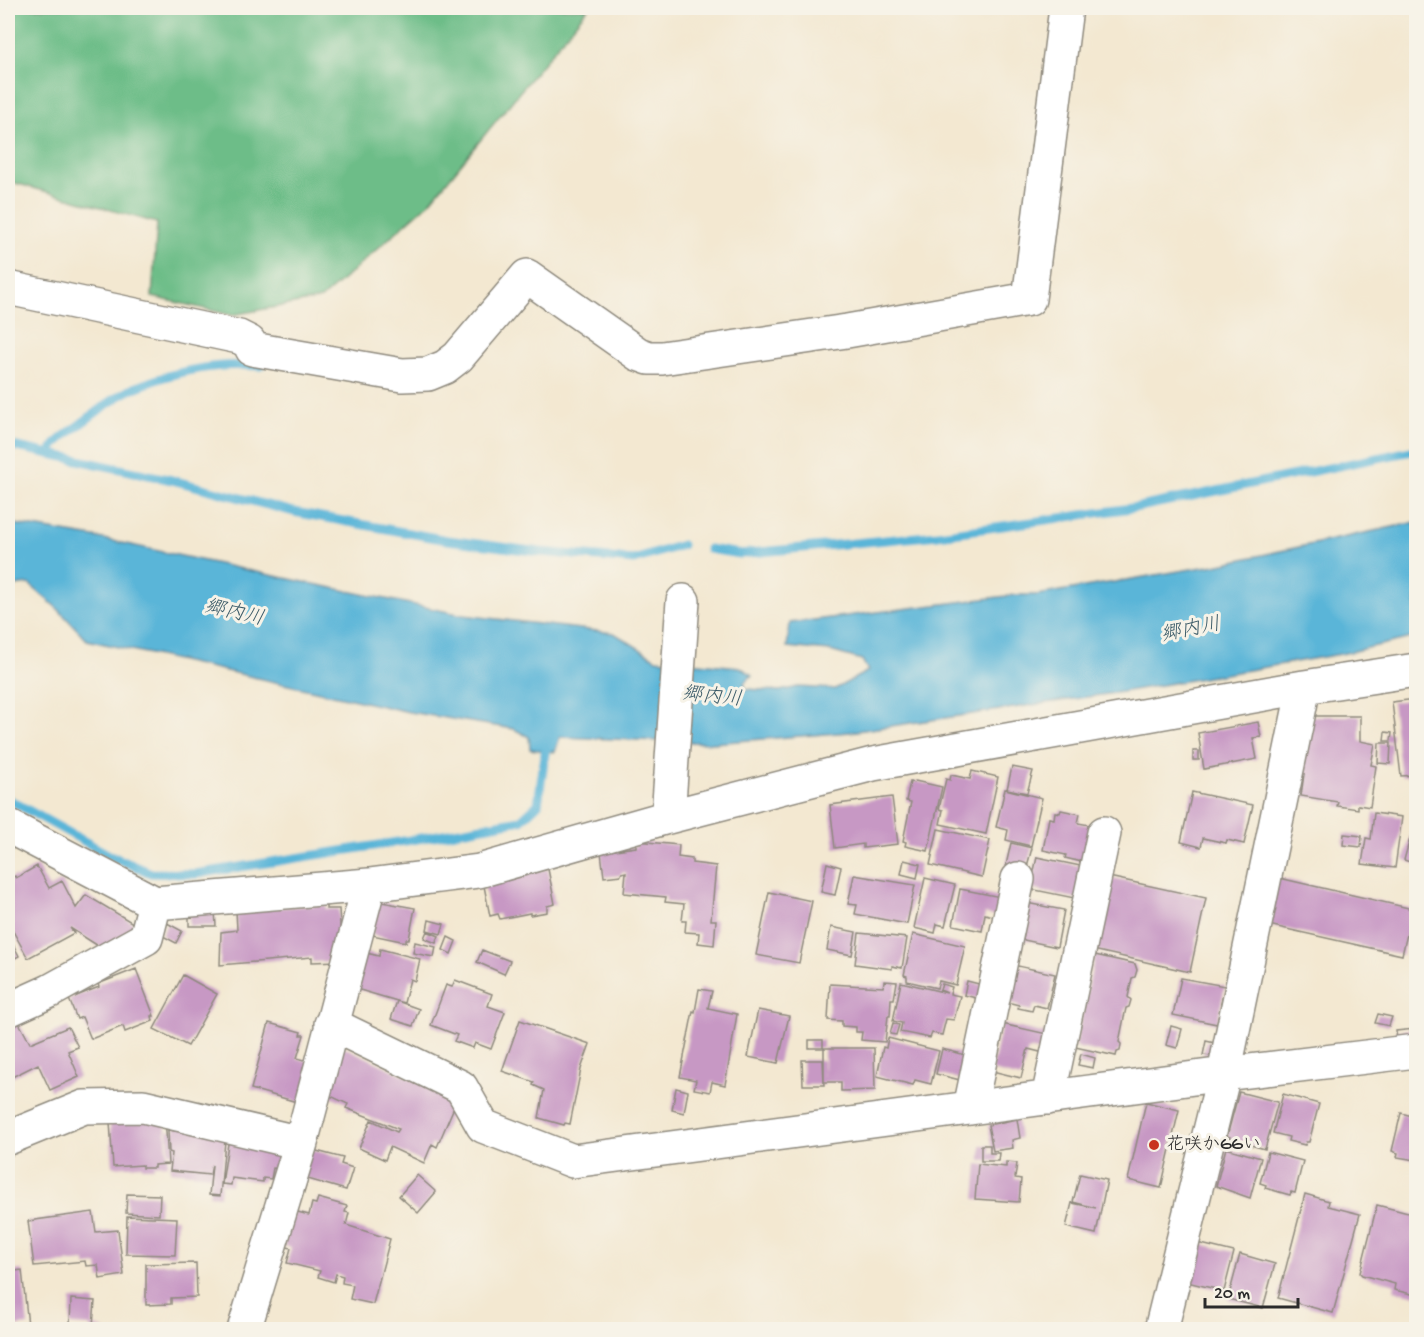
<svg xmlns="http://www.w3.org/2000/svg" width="1424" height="1337" font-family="'Gochi Hand','Klee One',sans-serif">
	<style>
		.forest { fill: #6dbd88; stroke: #4c745a; stroke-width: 1.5 }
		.water { fill: #5ab5d8; stroke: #427082; stroke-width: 1.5 }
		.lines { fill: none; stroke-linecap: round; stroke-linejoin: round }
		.stream { stroke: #5ab5d8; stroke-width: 9 }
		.building { fill: #c798c4 }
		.minor-casing { stroke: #8f8a7e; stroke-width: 36 }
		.minor { stroke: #fff; stroke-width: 33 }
		.poi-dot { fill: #c8321e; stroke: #f7f3e8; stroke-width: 2 }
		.labels { text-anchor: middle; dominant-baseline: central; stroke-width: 6; stroke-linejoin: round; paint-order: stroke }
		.poi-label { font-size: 18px; fill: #2b2b2b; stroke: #f7f3e8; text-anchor: start }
		.water-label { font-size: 20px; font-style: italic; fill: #3b5b68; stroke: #f7f3e8 }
	</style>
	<rect width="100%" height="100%" fill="#f7f3e8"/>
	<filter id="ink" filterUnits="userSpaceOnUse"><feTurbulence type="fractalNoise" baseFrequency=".0167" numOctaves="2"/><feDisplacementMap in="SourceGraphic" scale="12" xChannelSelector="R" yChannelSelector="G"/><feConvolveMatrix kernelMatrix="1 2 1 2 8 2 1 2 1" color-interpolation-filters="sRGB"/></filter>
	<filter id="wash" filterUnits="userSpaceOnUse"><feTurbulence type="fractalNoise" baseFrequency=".008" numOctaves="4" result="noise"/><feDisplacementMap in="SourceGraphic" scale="24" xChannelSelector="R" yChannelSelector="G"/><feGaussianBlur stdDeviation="1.35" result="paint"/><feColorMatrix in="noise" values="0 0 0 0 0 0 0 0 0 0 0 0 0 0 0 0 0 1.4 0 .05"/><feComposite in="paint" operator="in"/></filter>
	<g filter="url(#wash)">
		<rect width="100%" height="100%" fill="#f3e8d1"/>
		<path class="forest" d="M8 8H588L430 202 321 299 232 315 152 297 157 223 8 181Z"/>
		<path class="water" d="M1416 522V637L1341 654 1121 692 850 732 713 743 560 737 555 752 530 749 529 737 514 729 409 712 87 640 58 609 29 584 8 587V523L94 537 251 571 463 615 614 633 656 659 740 667 752 675 744 683 746 689 780 691 798 687 835 689 868 671 862 660 830 651 787 647 790 623 1015 595H1037L1215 565Z"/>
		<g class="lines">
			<path class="stream" d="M8 445 172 480 294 512 447 540 540 552 634 560 682 545
				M50 453C56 439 71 432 83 422 101 409 121 392 142 385 179 370 221 363 261 366
				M709 549 740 554 938 535 1139 507 1416 450
				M8 799 111 856 151 873 195 874 411 840 521 820 538 804 547 739"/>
		</g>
		<g id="blocks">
			<path class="building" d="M1416 699V775L1401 776 1392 702Z
				M1311 716H1360V741L1375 744 1371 765 1376 766 1370 807 1358 805V809L1337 806 1338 802 1301 796 1304 774 1296 773 1309 733H1312Z
				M1258 722 1261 737 1253 738 1257 759 1204 769 1198 733Z
				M1385 732 1392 733 1391 741H1384Z
				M1379 743H1391L1390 764 1378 763Z
				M1193 751H1199V760H1193Z
				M1012 767 1033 771 1027 793 1007 789Z
				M972 771 998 777 986 834 940 824 943 810 939 809 946 779 950 780 951 775 970 779Z
				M915 781 942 787 928 851 905 846 906 842 903 841 911 802 906 801 910 782 914 783Z
				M1005 789 1042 798 1031 846 1006 840 1008 830 996 827Z
				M1192 792 1253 805 1244 844 1227 840 1226 843 1203 838 1201 847 1181 842Z
				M892 797 898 844 863 848V844L835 848 830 805Z
				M1061 810 1080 814 1078 823 1095 826 1082 862 1065 858 1066 855 1043 850 1049 818 1054 819 1055 812 1060 813Z
				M1374 813 1402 817 1395 868 1362 864 1366 838 1371 839Z
				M1416 817V864L1404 860Z
				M938 829 990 840 982 877 930 865Z
				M1344 834 1362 836 1361 847 1343 845Z
				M636 841 679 845 678 857 692 859V863L716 866 711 920H716L714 945 698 943 699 933 685 932 686 921H682L684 904 665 902 666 897 624 893 626 872 621 873V875L604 877 601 852 636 847Z
				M1011 843 1032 848 1026 870 1006 865Z
				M1037 857 1095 869 1079 899 1030 889Z
				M904 860 920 864 917 878 901 874Z
				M827 863 841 867 835 895 821 892Z
				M37 866 49 888 62 881 76 908 86 895 138 926 103 949 70 928 74 933 28 958 9 924 12 923 8 916V880L15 876 16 878Z
				M548 869 555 904 547 906V912L530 915V913L500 919 498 914 490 916 483 881Z
				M854 875 915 885 907 924 855 914 857 905 848 904Z
				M1109 877 1206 898 1190 972 1093 950Z
				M1275 877 1413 909 1402 955 1264 924Z
				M925 878 955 885 945 926 937 924 935 933 914 928Z
				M960 889 1001 897 997 917 985 914 982 931 953 925Z
				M769 892 812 901 799 963 756 955Z
				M376 901 415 908 409 939H406V942L372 935Z
				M1026 903 1064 910 1057 947 1019 939Z
				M326 905V909H339L342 956 339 961 312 962V957L220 965 221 932 237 930 236 910Z
				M189 911H215L216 926H189Z
				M429 920 444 924 441 934 427 930Z
				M167 923 182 931 176 943 161 935Z
				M831 927 856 932 852 955 827 950Z
				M427 931 439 936 436 943 424 938Z
				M859 933 907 938 902 968 892 966V969L855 964Z
				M8 934 19 956 8 962Z
				M913 934 965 946 956 985 939 981 937 988 907 981V976L904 975Z
				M448 937 456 941 451 954 443 950Z
				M415 942 436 947 434 957 413 953Z
				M380 949 420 959 415 981 410 979 404 1003 353 988 362 952 379 956Z
				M482 950 510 961 504 974 477 962Z
				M1095 955 1135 964 1137 970 1135 977 1132 978 1128 997 1131 1000 1129 1007 1126 1008 1119 1042 1121 1044 1120 1051 1117 1052 1116 1056 1075 1047Z
				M1013 965 1055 974 1047 1008 1034 1005 1032 1011 1018 1008 1019 1005 1007 1002Z
				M136 969 154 1016H152L153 1021 125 1032 123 1026 91 1039 82 1017 77 1019 69 999 99 987 98 984Z
				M183 975 217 994 188 1046 154 1029Z
				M1181 978 1225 986 1217 1024 1173 1015Z
				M455 980 492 994 488 1006 505 1012 491 1049 475 1043 473 1048 454 1041 457 1035 431 1025 446 985 452 987Z
				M884 981 897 982 894 999H891L890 1016H888L885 1042 861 1040 862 1032H856V1027L842 1026V1021L828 1020 830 984 883 987Z
				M967 981 983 985 980 999 964 995Z
				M901 982 947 993 940 990 942 984 952 987 950 994 960 996 954 1020 946 1019 942 1035 932 1033 930 1038 900 1032 902 1023 893 1021Z
				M699 989 712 991 708 1008 737 1014 725 1085 712 1082 710 1092 694 1089 696 1080 680 1077 693 1011 695 1012Z
				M397 1001 419 1009 413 1026 391 1019Z
				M758 1010 789 1016 778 1063 748 1057Z
				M1378 1014 1392 1017 1389 1026 1375 1023Z
				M520 1020 590 1044 581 1069 570 1124 565 1123 564 1125 539 1118 544 1090 533 1085 534 1082 502 1071Z
				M18 1021 30 1043 68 1027 78 1047 68 1051 79 1077 50 1090 38 1064 8 1079V1026Z
				M269 1023 301 1032 300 1035H304L297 1058 316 1063 304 1104 251 1089Z
				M893 1023 899 1025 896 1035 890 1034Z
				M1002 1024 1047 1034 1044 1053 1028 1049 1021 1078 992 1071Z
				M1171 1026 1182 1029 1177 1048 1166 1045Z
				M1415 1029 1416 1038 1397 1040 1396 1031Z
				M888 1038 939 1051 931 1084 915 1080 913 1085 877 1076 883 1047 886 1048Z
				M809 1040H823V1048H809Z
				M1206 1041 1215 1043 1211 1056 1203 1055Z
				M342 1046 457 1100 437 1147 432 1144 424 1163 390 1147 385 1160 359 1148 371 1120 397 1132 399 1129 346 1108 348 1104 322 1092Z
				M824 1048H874L875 1090 841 1091V1082H824Z
				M942 1049 966 1055 960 1080 936 1074Z
				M1081 1054 1095 1058 1093 1068 1078 1065Z
				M802 1060H823L824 1085H803Z
				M676 1088 688 1091 684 1113 672 1110Z
				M1239 1092 1278 1102 1265 1149 1229 1139 1230 1137 1227 1136Z
				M1283 1094 1319 1104 1309 1142H1306L1305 1145 1288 1141 1289 1137 1273 1133Z
				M1146 1102 1179 1110 1161 1188 1128 1180Z
				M1401 1113 1416 1117V1160L1397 1157 1398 1153 1392 1151Z
				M165 1116 168 1164 154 1165V1168H142V1165L113 1167 110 1122Z
				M1017 1119 1020 1138 1012 1140 1013 1148 993 1151 988 1125Z
				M175 1125 226 1130 220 1196 209 1195 212 1165 210 1175 170 1171 172 1153 169 1152 168 1130 175 1131Z
				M229 1137 289 1148 284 1169 273 1168 271 1179 263 1178V1182L232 1178 231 1185 222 1184Z
				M981 1145H990V1153H999L998 1161H981Z
				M1226 1148 1261 1158 1250 1198 1216 1186Z
				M309 1149 343 1158 341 1164 353 1168 346 1190 301 1177Z
				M1268 1152 1303 1161 1295 1193 1291 1192 1290 1195 1265 1188 1266 1185 1260 1183Z
				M1006 1162 1017 1163 1015 1178 1021 1179 1019 1202 975 1199 978 1164 1006 1167Z
				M1080 1174 1107 1180 1096 1234 1066 1227 1072 1203 1096 1208 1073 1202Z
				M417 1175 436 1192 418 1213 399 1196Z
				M127 1194 160 1195 159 1215 126 1213Z
				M1305 1194 1329 1201 1328 1206 1360 1214 1333 1313 1278 1298Z
				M318 1198 347 1206 345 1212 349 1213 346 1225 390 1239 373 1304 350 1299 353 1285 342 1283 343 1276 336 1274 334 1282 318 1277 320 1271 287 1263 291 1248 284 1246 294 1211 309 1215 312 1203 316 1204Z
				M1377 1205 1416 1215V1295L1394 1290 1395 1284 1362 1275 1360 1273Z
				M93 1212 96 1232 118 1230 124 1275 100 1279 98 1265 86 1266 85 1261 34 1266 28 1221Z
				M127 1216 177 1218 175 1255 126 1254Z
				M1197 1243 1234 1252 1224 1291 1187 1282Z
				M1240 1254 1275 1264 1263 1308 1228 1299Z
				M196 1263 197 1297 171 1298V1304L146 1305V1264Z
				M22 1270 28 1325 13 1327V1323L8 1324V1272Z
				M71 1299 95 1301 93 1326 106 1329H90V1326L70 1325Z"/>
		</g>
	</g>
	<g filter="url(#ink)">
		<use href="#blocks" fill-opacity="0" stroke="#8f8a7e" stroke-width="1.5"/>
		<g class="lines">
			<defs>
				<path id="minor" d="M8 288 239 337 249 342 252 349 402 375 428 374 445 367 458 357 527 276 638 354 649 358H662L847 331 1029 299 1066 8
					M668 817 683 601
					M8 826 155 903 369 885 479 871 668 817 873 764 1304 687 1416 670
					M8 1010 50 991 146 938 155 903
					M331 1024 461 1087 483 1126 573 1161 1224 1074 1416 1051
					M1048 1098 1104 833
					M970 1108 1018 879
					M8 1138 84 1107 143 1106 301 1143
					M244 1330 301 1143 369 885
					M1161 1330 1224 1074 1304 687"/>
			</defs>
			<use href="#minor" class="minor-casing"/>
			<use href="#minor" class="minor"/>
		</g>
	</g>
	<circle class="poi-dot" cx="1154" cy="1145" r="6"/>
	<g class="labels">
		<g class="poi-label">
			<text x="1166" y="1145">花咲かGGい</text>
		</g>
		<g class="water-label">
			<text transform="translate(234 614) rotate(13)">郷内川</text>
			<text transform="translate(1191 631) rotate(-11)">郷内川</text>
			<text transform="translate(712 698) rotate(6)">郷内川</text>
		</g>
	</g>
	<rect width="1424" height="1337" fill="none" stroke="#f7f3e8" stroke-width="30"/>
	<path d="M1205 1298v9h93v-9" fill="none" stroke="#2b2b2b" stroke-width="3"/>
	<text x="1214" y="1298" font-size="18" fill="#2b2b2b" stroke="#f7f3e8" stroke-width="4.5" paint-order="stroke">20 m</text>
</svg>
